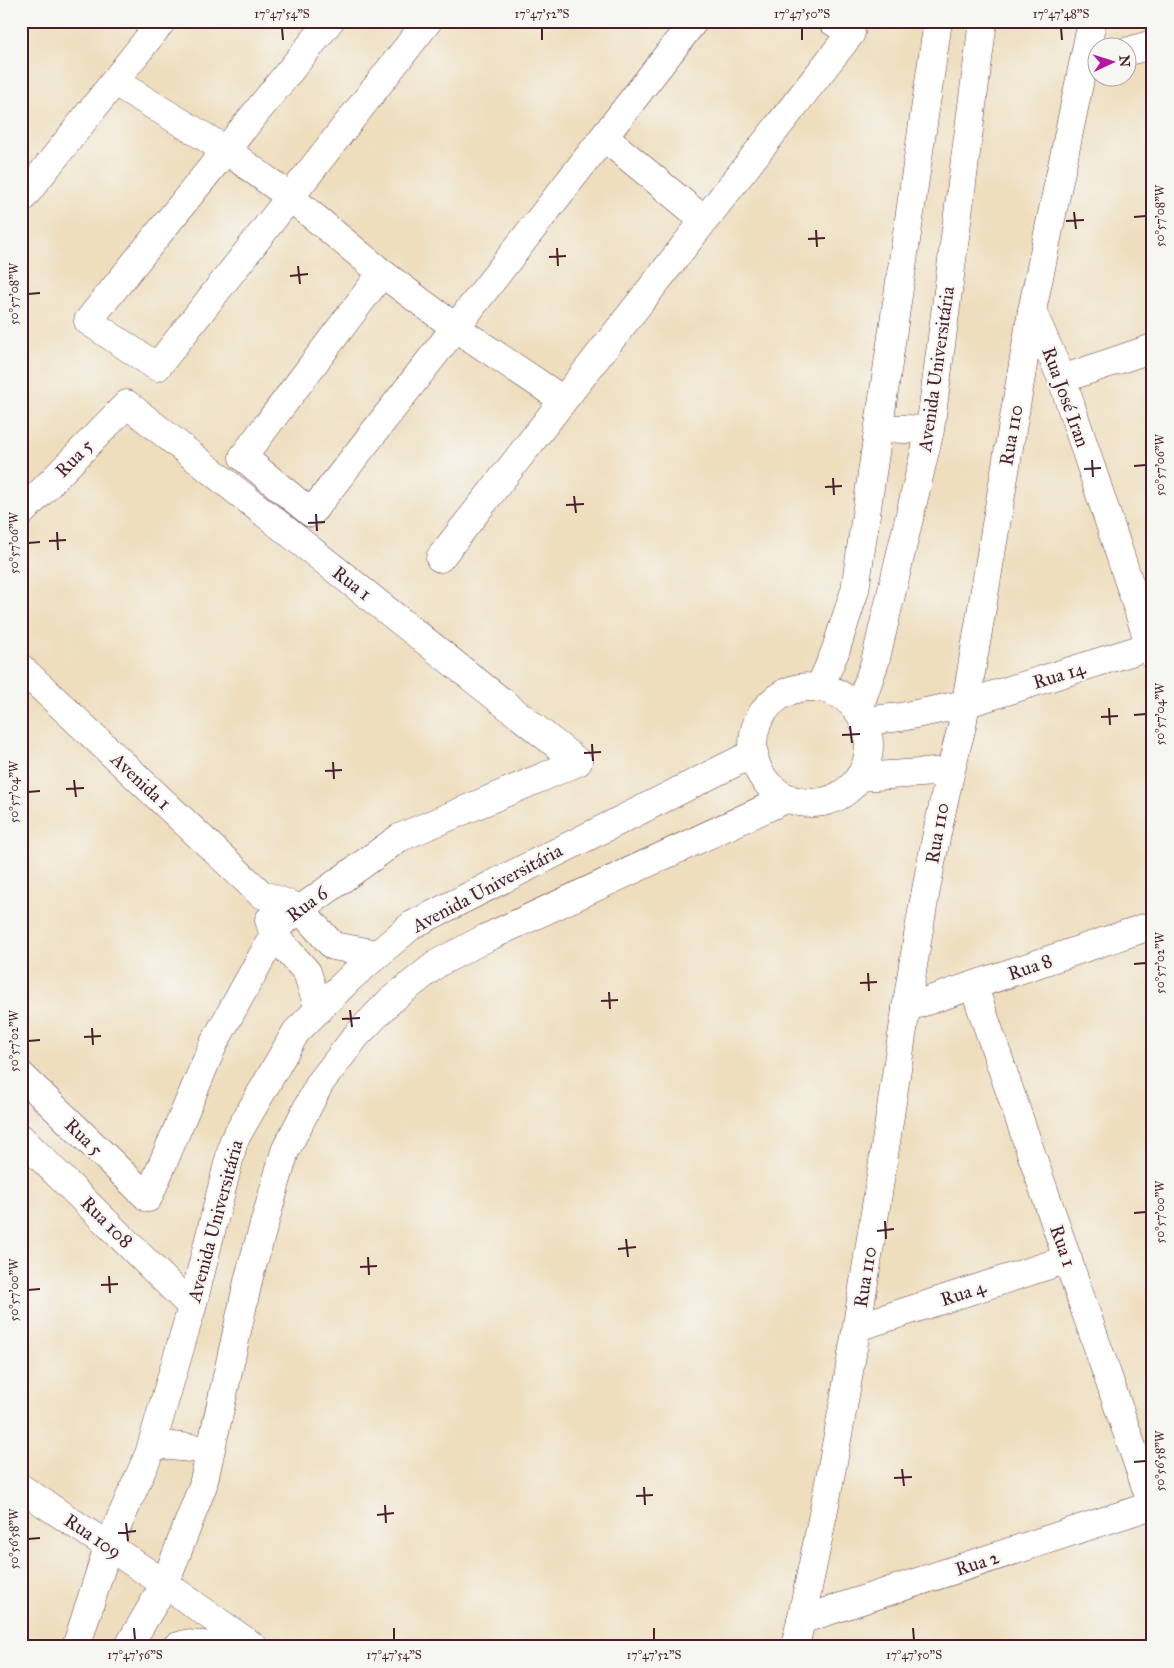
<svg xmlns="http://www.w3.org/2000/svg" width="1174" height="1668" font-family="'IM FELL Great Primer',serif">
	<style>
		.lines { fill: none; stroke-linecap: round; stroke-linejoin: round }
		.minor-casing { stroke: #633c41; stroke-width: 29 }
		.tertiary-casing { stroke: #633c41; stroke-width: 29 }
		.minor { stroke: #fff; stroke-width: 28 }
		.tertiary { stroke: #fff; stroke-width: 28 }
		.ticks { fill: none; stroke: #4a1f2b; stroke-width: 2 }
		.labels { text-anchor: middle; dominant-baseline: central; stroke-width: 4.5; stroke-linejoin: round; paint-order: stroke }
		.street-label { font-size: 19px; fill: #4a1f2b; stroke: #f6f6f2 }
		.neatline { fill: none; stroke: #4a1f2b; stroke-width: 2 }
		.ticks-label { font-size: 12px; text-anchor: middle; fill: #4a1f2b }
	</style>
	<rect width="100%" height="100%" fill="#f6f6f2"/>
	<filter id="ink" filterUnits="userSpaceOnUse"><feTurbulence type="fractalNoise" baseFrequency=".02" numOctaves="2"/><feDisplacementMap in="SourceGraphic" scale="10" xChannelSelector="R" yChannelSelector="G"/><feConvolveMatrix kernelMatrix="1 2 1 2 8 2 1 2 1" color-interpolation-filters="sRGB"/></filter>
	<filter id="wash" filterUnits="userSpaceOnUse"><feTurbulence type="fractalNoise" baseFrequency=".0096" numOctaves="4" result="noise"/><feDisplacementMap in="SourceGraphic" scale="20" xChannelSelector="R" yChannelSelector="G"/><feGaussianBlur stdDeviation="1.12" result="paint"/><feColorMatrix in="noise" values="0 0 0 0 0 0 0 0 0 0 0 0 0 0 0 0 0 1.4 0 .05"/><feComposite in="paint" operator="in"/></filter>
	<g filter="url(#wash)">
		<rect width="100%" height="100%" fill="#eedebe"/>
	</g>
	<g filter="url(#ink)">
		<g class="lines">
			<defs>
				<path id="minor" d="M330 21 88 321 157 367 428 21
					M1126 52 1153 44
					M115 82 226 150 290 197 382 273 456 328 563 400
					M604 137 704 220
					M21 200 162 21
					M382 273 243 457 311 513 694 21
					M1032 311 1062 379 1153 655
					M1062 379 1153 348
					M21 513 127 404 578 762 399 838 280 924 214 1043 148 1198 21 1075
					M440 558 851 33 832 21
					M21 668 261 894 299 908 333 946 378 954
					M965 704 1153 645
					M269 920 274 935 307 972 319 1010
					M974 987 1152 1505
					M906 1008 1153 925
					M21 1138 192 1307
					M858 1327 1068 1259
					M21 1488 165 1584 254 1647
					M801 1620 1153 1505"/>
				<path id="tertiary" d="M880 428 930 430
					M820 687 835 652 855 590 938 21
					M753 745a58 58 0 1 1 116 0a58 58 0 1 1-116 0Z
					M858 711 875 662 930 430 983 21
					M863 721 901 717 965 704
					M860 777 950 771
					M152 1444 210 1450
					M76 1647 108 1547 149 1454 192 1307 234 1140 296 1032 351 977 412 925 754 753
					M128 1647 165 1584 203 1485 249 1277 285 1151 320 1083 357 1035 390 1001 438 963 486 938 788 798
					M176 1647 185 1644 236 1647
					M795 1647C833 1480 860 1311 886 1142 907 1003 926 862 962 726L1032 311 1092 21"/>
			</defs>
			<use href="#minor" class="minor-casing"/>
			<use href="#tertiary" class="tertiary-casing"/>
			<use href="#minor" class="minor"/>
			<use href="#tertiary" class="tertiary"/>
		</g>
	</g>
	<path class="ticks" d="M282 28 283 40M542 28V40M802 28V40M1061 28 1062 40M1074 212 1076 229M1134 217 1146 216M1066 221 1084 220M816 230 817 247M808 239 825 238M557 248 558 266M549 257 566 256M298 266 300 284M290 276 308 274M28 294 40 293M1092 460 1093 477M1134 466 1146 465M1084 469 1101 468M833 478 834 495M825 487 842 486M574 496 576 513M566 505 584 504M316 514 317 531M308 523 325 522M57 532 58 550M49 541 66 540M28 543 40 542M1109 708 1110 725M1134 715 1146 714M1101 717 1118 716M850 726 852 743M842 735 860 734M592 744 593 761M584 753 601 752M333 762 334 779M325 771 342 770M74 780 76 797M66 789 84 788M28 792 40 791M1134 964 1146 963M868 973 869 991M860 983 877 982M609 992 610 1009M601 1001 618 1000M350 1010 352 1027M342 1019 360 1018M92 1028 93 1045M84 1037 101 1036M28 1041 40 1040M1134 1213 1146 1212M885 1221 886 1239M877 1231 894 1229M626 1239 628 1257M618 1249 636 1247M368 1257 369 1275M360 1267 377 1266M109 1276 110 1293M101 1285 118 1284M28 1290 40 1289M1134 1462 1146 1461M902 1469 904 1486M894 1478 912 1477M644 1487 645 1505M636 1496 653 1495M385 1505 386 1523M377 1515 394 1513M126 1523 128 1541M118 1533 136 1531M28 1539 40 1538M134 1628 135 1640M394 1628V1640M654 1628V1640M913 1628 914 1640"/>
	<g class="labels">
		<g class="street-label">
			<text transform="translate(936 369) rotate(-82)">Avenida Universitária</text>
			<text transform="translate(1066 397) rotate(70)">Rua José Iran</text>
			<text transform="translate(1011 435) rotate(-80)">Rua 110</text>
			<text transform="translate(74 458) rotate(-46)">Rua 5</text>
			<text transform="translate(352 583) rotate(38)">Rua 1</text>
			<text transform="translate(1059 675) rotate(-17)">Rua 14</text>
			<text transform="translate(141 781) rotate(43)">Avenida 1</text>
			<text transform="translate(937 833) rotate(-80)">Rua 110</text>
			<text transform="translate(487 888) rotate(-28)">Avenida Universitária</text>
			<text transform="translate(307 904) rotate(-37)">Rua 6</text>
			<text transform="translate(1030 967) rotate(-19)">Rua 8</text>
			<text transform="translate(84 1137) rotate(44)">Rua 5</text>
			<text transform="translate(215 1221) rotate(-75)">Avenida Universitária</text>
			<text transform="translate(107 1222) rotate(45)">Rua 108</text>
			<text transform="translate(1063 1246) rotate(71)">Rua 1</text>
			<text transform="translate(865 1277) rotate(-81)">Rua 110</text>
			<text transform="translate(963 1293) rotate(-18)">Rua 4</text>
			<text transform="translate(93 1536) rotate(34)">Rua 109</text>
			<text transform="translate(977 1563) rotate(-18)">Rua 2</text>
		</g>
	</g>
	<rect width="1174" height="1668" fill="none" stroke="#f6f6f2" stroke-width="55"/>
	<g transform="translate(1112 62) rotate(86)"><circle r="24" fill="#f6f6f2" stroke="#b1a0a2"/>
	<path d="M0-4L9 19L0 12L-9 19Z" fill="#b5179e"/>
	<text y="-8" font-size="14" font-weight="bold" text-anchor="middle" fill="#4a1f2b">N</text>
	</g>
	<rect x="28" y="28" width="1118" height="1612" class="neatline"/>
	<g class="ticks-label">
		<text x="282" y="18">17°47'54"S</text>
		<text x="542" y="18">17°47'52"S</text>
		<text x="802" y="18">17°47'50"S</text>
		<text x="1061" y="18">17°47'48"S</text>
		<text transform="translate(1160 216) rotate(-90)" y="4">50°57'08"W</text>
		<text transform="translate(14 294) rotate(-90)" y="4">50°57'08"W</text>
		<text transform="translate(1160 465) rotate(-90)" y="4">50°57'06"W</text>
		<text transform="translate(14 543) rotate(-90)" y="4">50°57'06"W</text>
		<text transform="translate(1160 714) rotate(-90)" y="4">50°57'04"W</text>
		<text transform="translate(14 792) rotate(-90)" y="4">50°57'04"W</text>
		<text transform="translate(1160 963) rotate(-90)" y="4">50°57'02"W</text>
		<text transform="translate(14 1041) rotate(-90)" y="4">50°57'02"W</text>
		<text transform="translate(1160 1212) rotate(-90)" y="4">50°57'00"W</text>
		<text transform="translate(14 1290) rotate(-90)" y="4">50°57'00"W</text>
		<text transform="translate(1160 1461) rotate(-90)" y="4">50°56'58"W</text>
		<text transform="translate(14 1539) rotate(-90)" y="4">50°56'58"W</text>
		<text x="135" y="1659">17°47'56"S</text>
		<text x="394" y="1659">17°47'54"S</text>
		<text x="654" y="1659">17°47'52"S</text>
		<text x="914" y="1659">17°47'50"S</text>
	</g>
</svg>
